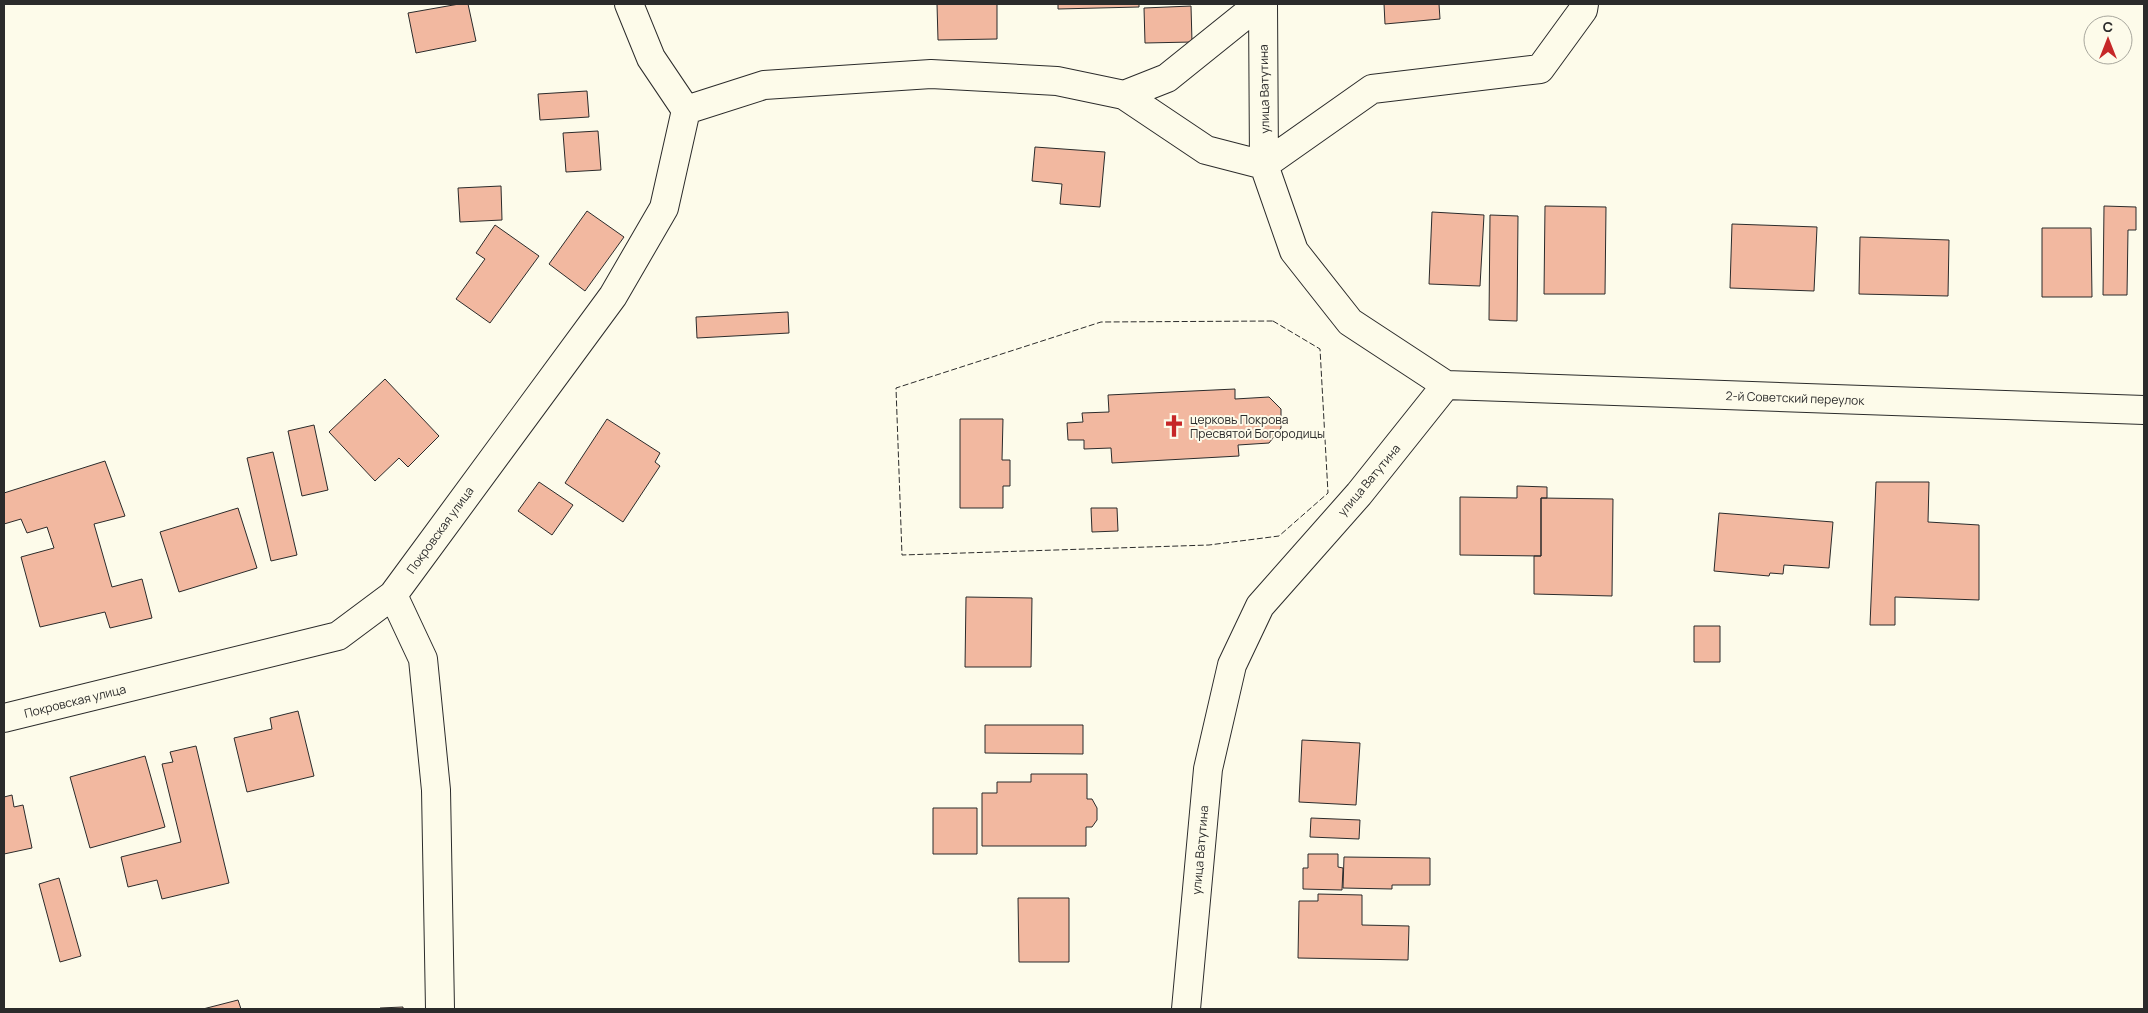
<svg xmlns="http://www.w3.org/2000/svg" width="2148" height="1013" font-family="Manrope,sans-serif">
	<style>
		.building { fill: #f2b8a0; stroke: #2b2b2b }
		.lines { fill: none; stroke-linecap: round; stroke-linejoin: round }
		.minor-casing { stroke: #2b2b2b; stroke-width: 30 }
		.minor { stroke: #fdfbea; stroke-width: 28 }
		.fence { stroke: #2b2b2b; stroke-width: 1; stroke-dasharray: 6 2.5; stroke-linecap: butt }
		.labels { text-anchor: middle; dominant-baseline: central; stroke-width: 4; stroke-linejoin: round; paint-order: stroke }
		.street-label { font-size: 12px; fill: #2b2b2b; stroke: #fdfbea }
		.poi-label { font-size: 12px; fill: #2b2b2b; stroke: #fdfbea; text-anchor: start }
	</style>
	<rect width="100%" height="100%" fill="#fdfbea"/>
	<path class="building" d="M459 4H468L476 41 416 53 408 13Z
		M937 4H997V39L938 40Z
		M1058 4H1139V7L1058 9Z
		M1384 4H1439L1440 19 1385 24Z
		M1191 6 1192 42 1145 43 1144 8Z
		M587 91 589 117 540 120 538 94Z
		M598 131 601 170 566 172 563 133Z
		M1035 147 1105 152 1100 207 1060 204 1062 184 1032 181Z
		M501 186 502 220 460 222 458 188Z
		M1545 206 1606 207 1605 294H1544Z
		M2104 206 2136 207V230H2128L2127 295H2103Z
		M587 211 624 237 585 291 549 264Z
		M1432 212 1484 215 1480 286 1429 284Z
		M1490 215 1518 216 1517 321 1489 320Z
		M1732 224 1817 227 1814 291 1730 288Z
		M495 225 539 256 490 323 456 299 485 259 476 253Z
		M2042 228H2091L2092 297H2042Z
		M1860 237 1949 240 1948 296 1859 294Z
		M788 312 789 333 697 338 696 317Z
		M385 379 439 436 408 467 399 458 375 481 329 432Z
		M1235 389V399L1269 397 1281 409V428L1269 443 1238 445 1239 456 1112 463 1111 448 1084 449V440H1068L1067 423 1083 422 1082 413 1109 412 1108 395Z
		M607 419 660 453 655 462 660 466 623 522 565 483Z
		M960 419H1003L1002 460H1010V486H1003V508H960Z
		M314 425 328 490 302 496 288 431Z
		M273 452 297 555 271 561 247 458Z
		M105 461 125 516 94 524 112 587 142 579 152 618 110 628 105 612 40 627 21 557 54 548 47 527 27 533 21 519 4 524V493Z
		M539 482 573 505 552 535 518 511Z
		M1876 482H1929L1928 522 1979 525V600L1895 597V625H1870Z
		M1517 486 1547 487V498H1541V556L1460 555V497L1517 498Z
		M1541 498 1613 499 1612 596 1534 594V556H1541Z
		M238 508 257 568 179 592 160 532Z
		M1091 508H1117L1118 531 1092 532Z
		M1719 513 1833 522 1829 568 1784 565 1783 574 1770 573 1769 576 1714 571Z
		M966 597 1032 598 1031 667H965Z
		M1694 626H1720V662H1694Z
		M298 711 314 776 247 792 234 738 272 729 270 718Z
		M985 725H1083V754L985 753Z
		M1302 740 1360 743 1356 805 1299 802Z
		M196 746 229 883 162 899 157 880 128 887 121 857 181 842 162 764 173 762 170 752Z
		M145 756 165 827 90 848 70 777Z
		M1031 774H1087V799H1092L1097 808V820L1092 827H1086V846H982V793H997V782H1031Z
		M12 795 14 807 23 805 32 848 4 854V797Z
		M933 808H977V854H933Z
		M1311 818 1360 820 1359 839 1310 837Z
		M1308 854H1338V867L1343 868 1342 890 1303 889V868H1308Z
		M1344 857 1430 858V885H1392V889L1343 888Z
		M59 878 81 956 60 962 39 884Z
		M1318 894 1362 895V925L1409 926 1408 960 1298 958 1299 901H1318Z
		M1018 898H1069V962H1019Z
		M238 1000 241 1009H203Z
		M403 1007V1009H380V1008Z"/>
	<g class="lines">
		<defs>
			<path id="minor" d="M629 4 651 58 686 110
				M1124 95 1167 78 1259 4
				M686 110 764 85 931 74 1057 81 1124 95 1206 150 1264 165 1372 89 1540 69 1583 10 1584 4
				M1446 385 2144 410
				M393 595 423 659 436 790 440 1009
				M4 718 338 636 393 595 613 296 664 208 686 110
				M1186 1009 1208 769 1232 665 1260 606 1359 494 1446 385 1350 322 1294 251 1264 165 1263 4"/>
		</defs>
		<use href="#minor" class="minor-casing"/>
		<use href="#minor" class="minor"/>
		<path class="fence" d="M1273 321 1320 349 1328 493 1279 536 1209 545 902 555 896 388 1101 322Z"/>
	</g>
	<defs>
		<symbol id="church-bare" viewBox="-9 -9 18 18"><path d="M-1.2-6h2.4v3.5h3.3v2.4h-3.3V6h-2.4V-.1h-3.3v-2.4h3.3Z" fill="#c62828" stroke="#fdfbea" stroke-width="2.5" paint-order="stroke"/></symbol>
	</defs>
	<g fill-rule="evenodd">
		<use href="#church-bare" x="1158" y="410" width="32" height="32"/>
	</g>
	<g class="labels">
		<g class="street-label">
			<text transform="translate(1264 89) rotate(-91)">улица Ватутина</text>
			<text transform="translate(1795 398) rotate(2)">2-й Советский переулок</text>
			<text transform="translate(1369 480) rotate(-50)">улица Ватутина</text>
			<text transform="translate(440 530) rotate(-54)">Покровская улица</text>
			<text transform="translate(75 701) rotate(-14)">Покровская улица</text>
			<text transform="translate(1200 850) rotate(-85)">улица Ватутина</text>
		</g>
		<g class="poi-label">
			<text x="1190" y="419">церковь Покрова<tspan x="1190" dy="14">Пресвятой Богородицы</tspan></text>
		</g>
	</g>
	<rect width="2148" height="1013" fill="none" stroke="#2b2b2b" stroke-width="10"/>
	<g transform="translate(2108 40)"><circle r="24" fill="#fdfbea" stroke="#a9a89e"/>
	<path d="M0-4L9 19L0 12L-9 19Z" fill="#c62828"/>
	<text y="-8" font-size="14" font-weight="bold" text-anchor="middle" fill="#2b2b2b">С</text>
	</g>
</svg>
